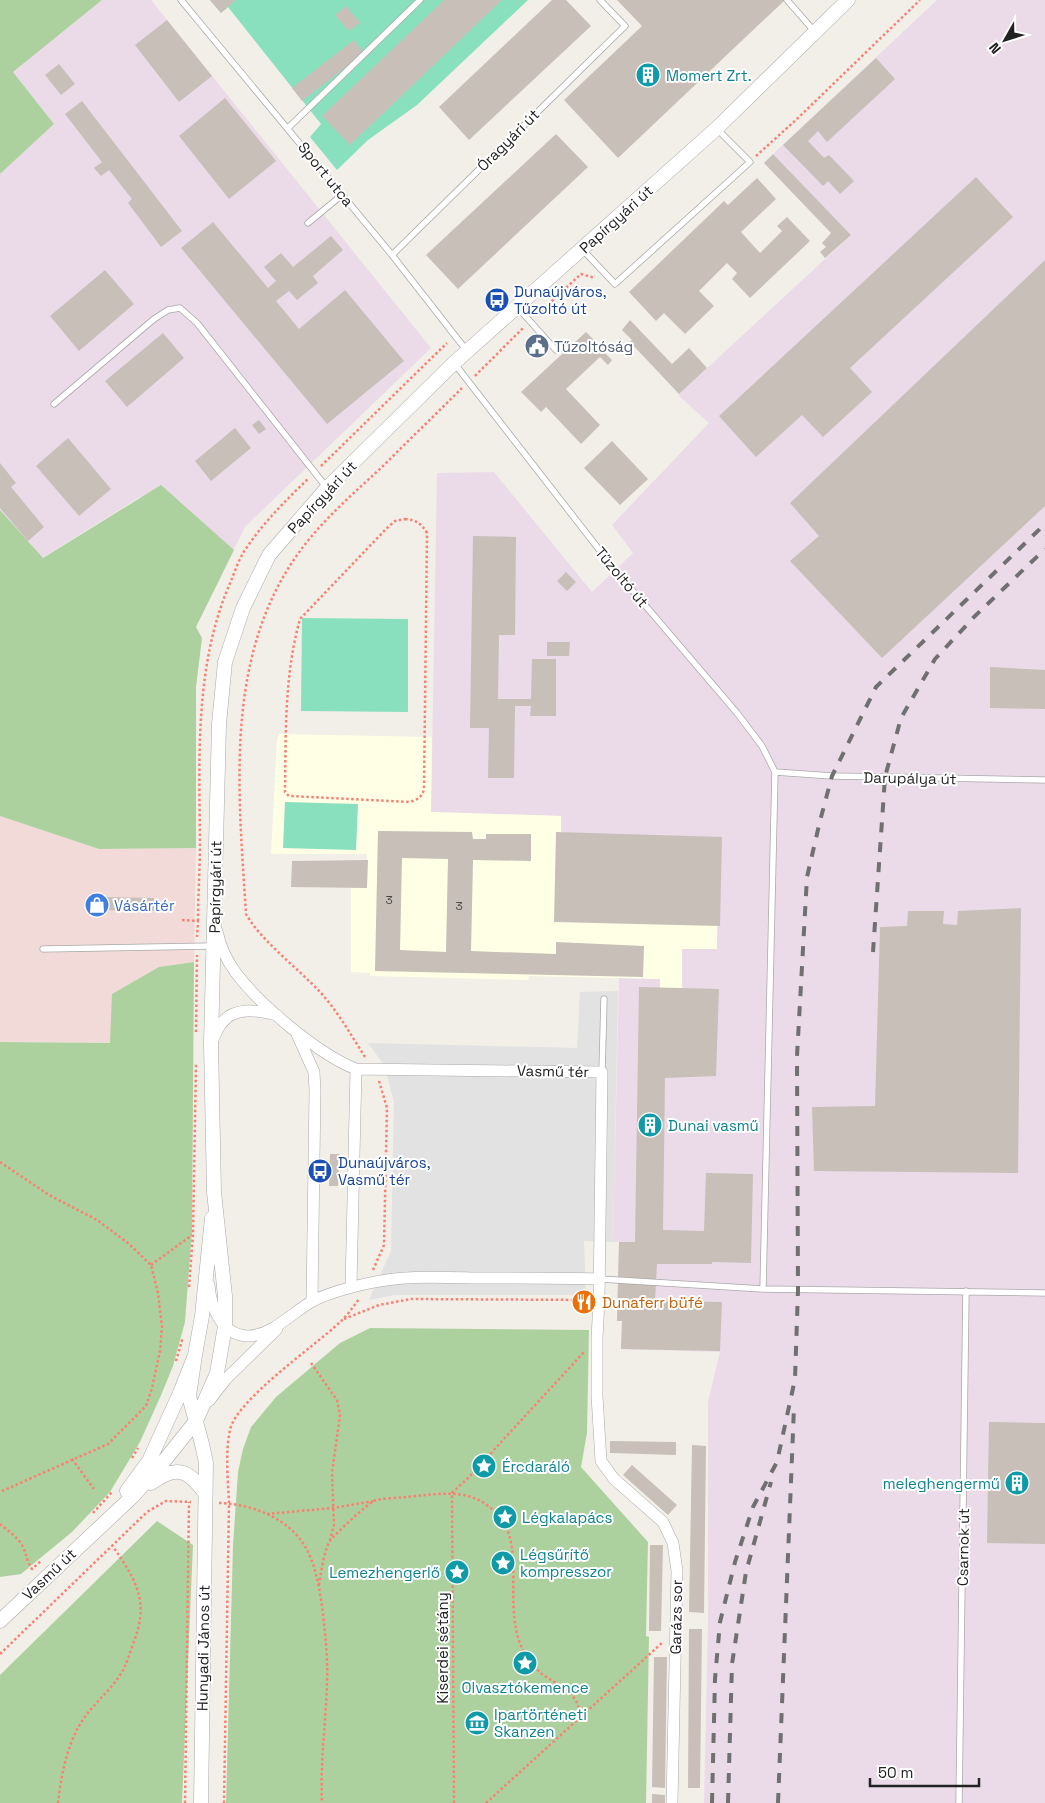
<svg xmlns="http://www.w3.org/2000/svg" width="1045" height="1803" font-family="'Space Grotesk',sans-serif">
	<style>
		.commercial { fill: #f2dad9 }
		.industrial { fill: #ebdbe8 }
		.education { fill: #ffffe5 }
		.forest { fill: #add19e }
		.pitch { fill: #88e0be }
		.parking { fill: #e2e2e2 }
		.building { fill: #c7bfb8; fill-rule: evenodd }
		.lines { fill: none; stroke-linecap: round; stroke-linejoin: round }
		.service-casing { stroke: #a9a9a9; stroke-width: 7 }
		.minor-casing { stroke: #a9a9a9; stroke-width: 12 }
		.tertiary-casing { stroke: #a9a9a9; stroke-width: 15 }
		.path { stroke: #fa8072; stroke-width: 2.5; stroke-dasharray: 2.5 2.5; stroke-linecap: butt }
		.service { stroke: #fff; stroke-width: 5.5 }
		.minor { stroke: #fff; stroke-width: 11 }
		.tertiary { stroke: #fff; stroke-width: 14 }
		.rail { stroke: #707070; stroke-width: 4; stroke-dasharray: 10 10; stroke-linecap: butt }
		.labels { text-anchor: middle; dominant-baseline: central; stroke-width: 4; stroke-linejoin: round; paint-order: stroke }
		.number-label { font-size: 12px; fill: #4b4948 }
		.culture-label { font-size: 15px; fill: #0d838f; stroke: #fff; text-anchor: start }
		.street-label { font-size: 15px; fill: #222; stroke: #fff }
		.transit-label { font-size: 15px; fill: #164399; stroke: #fff; text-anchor: start }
		.service-label { font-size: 15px; fill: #4e5e75; stroke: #fff; text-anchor: start }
		.shop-label { font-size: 15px; fill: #366cbe; stroke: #fff; text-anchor: start }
		.food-label { font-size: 15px; fill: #c56008; stroke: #fff; text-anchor: start }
	</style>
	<rect width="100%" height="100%" fill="#f2efe9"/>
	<path class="commercial" d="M0 816 99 849 196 848 194 962 159 967 110 1043 0 1042Z"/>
	<path class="industrial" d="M102 0H151L431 348 245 527 215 588 140 497 42 558 0 510V174L54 124 13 72Z
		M937 0H1045V1803H704L708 1621V1402L720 1352 621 1349 622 1321H617L619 1242H613L619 978 660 979 682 988V949L561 844V816L431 812 437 473 494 472 592 592 633 553 612 525 709 423 678 395 851 235 773 154Z"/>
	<path class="education" d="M279 734 432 737 431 812 561 816V844L718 845 717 949H682V988H660V979L529 976 528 980 370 976V973L351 972V888H367V854H271L277 740Z"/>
	<path class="forest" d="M0 0H102L13 72 54 124 0 174Z
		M161 485 234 550 196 627 202 638 196 687V848L99 849 0 816V510L43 558Z
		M194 962 192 1231 185 1322 173 1366 162 1393 140 1442 110 1492 72 1532 21 1574 0 1577V1042L110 1043 112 994 159 967Z
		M370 1328 589 1330 587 1433 581 1467 648 1542 646 1636 649 1637 646 1803H226L233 1545 238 1472 243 1449 251 1427 276 1397 340 1343Z
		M157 1521 193 1545 182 1803H0V1675Z"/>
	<path class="pitch" d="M210 0H528L417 105 368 140 337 170 310 137 321 124 228 7 221 13Z
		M302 618 408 619V712L301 711Z
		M285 802 358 804 356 850 283 848Z"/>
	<path class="parking" d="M618 991 613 1242 584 1241 586 1295H395L369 1300 391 1251 394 1102 384 1065 368 1043 577 1048 580 992Z"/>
	<path class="building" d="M210 0H236L221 13Z
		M444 0H502L350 145 322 116Z
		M552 0H566L591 26 469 140 439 107Z
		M617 0H785L618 158 564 100 642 26Z
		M346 6 360 23 349 31 335 15Z
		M167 20 212 76 179 102 135 45Z
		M354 40 364 53 302 101 292 88Z
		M876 58 895 79 827 142 818 131 808 141 824 158 829 155 854 181 840 194 828 181 823 186 783 145Z
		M59 64 75 84 61 95 45 75Z
		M225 98 276 161 229 199 179 136Z
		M82 101 182 231 161 247 128 203 132 199 109 170 101 176 94 168 102 162 65 114Z
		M556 134 588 167 458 289 426 255Z
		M773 154 851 235 825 258 820 252 826 247 822 243 831 233 764 163Z
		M976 177 1013 217 850 368 872 392 823 437 802 415 756 457 719 416Z
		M757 178 776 199 741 232 760 253 782 231 777 226 787 217 810 241 750 298 732 279 737 273 727 263 699 291 714 306 685 334 664 313 656 321 629 292 724 201 728 205Z
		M213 222 268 288 276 281 264 267 281 253 293 267 331 236 343 250 313 276 318 283 297 300 289 291 276 301 299 329 345 290 404 361 327 424 181 248Z
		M1045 260V506L882 658 790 561 819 536 790 503Z
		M105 270 134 304 79 351 50 316Z
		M630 320 672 364 689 348 707 368 679 394 630 342 632 340 622 330Z
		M586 332 605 351 604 352 612 360 608 365 600 357 566 389 600 425 581 444 546 407 541 412 521 392Z
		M163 333 184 358 127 407 105 381Z
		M259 420 266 429 259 434 252 425Z
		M235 428 251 448 211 481 195 461Z
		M68 438 111 489 79 516 36 466Z
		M612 441 648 479 620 505 584 468Z
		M0 463 16 483 11 487 44 527 28 541 0 508Z
		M473 536 516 537 515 635H499L498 699H531L532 659H556V716H530L531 706H515L514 778H488L489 728H470Z
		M566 572 576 582 567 591 557 581Z
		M547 642H570L569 656H547Z
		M990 667 1045 670V709L990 708Z
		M378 831 472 832 473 839H486V834H531V861L473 860 471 951 556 954V942L644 946 643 977 375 971ZM402 858 448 859 446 952 400 950Z
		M556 832 722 837 720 926 554 922Z
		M368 860 367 888 291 887 292 861Z
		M104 897 154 898V911L104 910Z
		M1021 908 1018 1173 814 1171 812 1107 875 1106 880 927 907 926 908 911H944L943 924 957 925 958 911Z
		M639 987 719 989 716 1076 665 1078 663 1230 704 1231 706 1173 753 1174 751 1263 712 1262V1264H657L655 1301 722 1302 720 1351 621 1349 622 1321H617L619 1242H635Z
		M330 1154H340L338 1186H329Z
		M989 1422 1045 1423V1544L987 1543Z
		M610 1441 676 1442V1455L610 1453Z
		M692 1445 706 1446 704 1613 689 1612Z
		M632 1465 677 1505 668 1515 623 1475Z
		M650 1545H663L661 1631H649Z
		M689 1629H702L700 1788H688Z
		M654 1657H667L665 1788 652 1787Z
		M652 1794 665 1795V1803H652Z"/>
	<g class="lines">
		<defs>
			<path id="service" d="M181 0 392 255 467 351
				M787 0 815 32
				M288 128 420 0
				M308 223 342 195
				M582 249 615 284 750 162 717 129
				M392 255 625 26 600 0
				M517 307 556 350
				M454 363 615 570 737 713 762 746 775 772 763 1289
				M54 404 154 319 168 310 180 308 197 323 327 488
				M775 772 832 776 1045 780
				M43 949 212 946
				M602 1072 604 999
				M600 1279 763 1289 1045 1293
				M959 1803 966 1291"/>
			<path id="minor" d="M217 931C220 946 227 961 236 973 261 1006 318 1054 356 1069L602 1072 599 1301 597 1338V1396L601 1461 614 1479 663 1522 673 1543 677 1571 672 1803
				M296 1032 314 1072 315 1091 312 1301
				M212 1042C215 1036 217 1029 221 1024 234 1005 259 1011 277 1015
				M209 1285C211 1307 221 1336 249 1336 272 1335 292 1313 311 1302 327 1293 348 1288 365 1284 401 1275 438 1277 475 1278 516 1278 558 1278 600 1279
				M351 1287 356 1069
				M209 1401 226 1379 277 1329"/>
			<path id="tertiary" d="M195 1355 189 1396 202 1444 206 1463 201 1803
				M151 1483C177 1465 187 1469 205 1493
				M127 1491 149 1461 180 1393 195 1355 202 1316 212 1218
				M0 1621 132 1497 160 1466 196 1421 217 1373 225 1326V1296L214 1192 211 1043 219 724 225 662 243 608 269 555 327 488 454 363 717 128 848 0"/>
		</defs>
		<use href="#service" class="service-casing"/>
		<use href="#minor" class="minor-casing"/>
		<use href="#tertiary" class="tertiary-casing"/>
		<path class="path" d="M756 156 797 119 920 0
			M537 315 581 274 595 278
			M475 376 524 327
			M321 466 447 343
			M405 519C416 520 421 523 427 533L424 790C421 798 417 800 409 802L289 796 285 792C286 734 284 676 300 619L386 529 395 521Z
			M182 920 198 921 197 937
			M198 921C198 895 200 868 200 841 199 754 195 662 231 581 235 571 239 559 245 550 263 523 285 501 308 479
			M196 1032 197 955
			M365 1057C351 1035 338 1012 321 993 299 969 261 941 246 914 238 785 222 643 311 537 332 512 357 490 381 468 408 441 435 415 462 388
			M0 1162 49 1195 97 1220 129 1244 151 1265 158 1293 162 1327 160 1351 152 1388 146 1406 108 1444 0 1492
			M151 1265 192 1235
			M373 1270 384 1245 387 1108 379 1081
			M189 1287 193 1234 196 1063
			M344 1319 379 1305 411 1299 588 1300
			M176 1361 183 1337
			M311 1363 337 1400 340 1415 332 1473 334 1525 330 1540
			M132 1458 138 1448
			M72 1459 94 1489
			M219 1503C252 1504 289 1518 306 1548 316 1566 319 1587 322 1606 325 1632 328 1656 327 1682 326 1722 320 1762 322 1803
			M93 1513 113 1491
			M267 1514 333 1508 374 1501
			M0 1524C7 1530 19 1538 23 1547 27 1555 26 1560 32 1569L41 1561
			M319 1585C321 1573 324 1550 330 1541 336 1533 368 1503 376 1500 385 1498 397 1498 406 1497 441 1494 472 1486 498 1515 528 1548 500 1611 525 1654 529 1662 536 1668 542 1674 556 1684 585 1696 578 1718
			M0 1654 147 1512 166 1501 191 1502
			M58 1803C61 1777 66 1749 79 1726 89 1708 106 1695 118 1678 125 1669 128 1658 132 1647 150 1602 138 1583 112 1545
			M185 1803 189 1502
			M224 1803 229 1503C228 1479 225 1453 230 1430 236 1400 316 1345 339 1323 347 1316 353 1307 359 1299
			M454 1803 452 1493 468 1478 584 1352
			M486 1803 663 1642"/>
		<use href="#service" class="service"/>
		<use href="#minor" class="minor"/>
		<use href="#tertiary" class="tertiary"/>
		<path class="rail" d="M873 952 885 777 901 718 935 659 975 616 1045 549
			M712 1803 715 1679 720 1622 735 1562 753 1507 777 1462 795 1379 798 1290 797 1056 807 877 820 821 832 776 876 687 1045 524
			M728 1803 732 1664 746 1572 771 1482
			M778 1803 794 1407"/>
	</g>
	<defs>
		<symbol id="building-disc" viewBox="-11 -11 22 22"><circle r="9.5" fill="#0f9aa8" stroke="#fff"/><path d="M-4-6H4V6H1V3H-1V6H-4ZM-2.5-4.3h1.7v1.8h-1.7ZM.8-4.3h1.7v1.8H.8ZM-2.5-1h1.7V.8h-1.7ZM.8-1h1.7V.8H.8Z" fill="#fff"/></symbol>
		<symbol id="bus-disc" viewBox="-11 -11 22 22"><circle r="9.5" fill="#1a4fb4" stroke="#fff"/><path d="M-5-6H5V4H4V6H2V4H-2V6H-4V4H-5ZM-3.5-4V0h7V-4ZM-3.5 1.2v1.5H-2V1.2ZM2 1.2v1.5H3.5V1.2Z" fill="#fff"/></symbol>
		<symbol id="civic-disc" viewBox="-11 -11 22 22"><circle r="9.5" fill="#5c6f8a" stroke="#fff"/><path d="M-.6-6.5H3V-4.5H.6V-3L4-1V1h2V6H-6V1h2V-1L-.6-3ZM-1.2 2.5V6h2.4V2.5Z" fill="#fff"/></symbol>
		<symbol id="shop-disc" viewBox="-11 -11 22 22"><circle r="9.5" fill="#3f7fe0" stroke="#fff"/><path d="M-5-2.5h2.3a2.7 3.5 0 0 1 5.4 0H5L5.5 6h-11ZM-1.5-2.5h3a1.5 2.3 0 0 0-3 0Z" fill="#fff"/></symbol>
		<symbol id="restaurant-disc" viewBox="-11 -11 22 22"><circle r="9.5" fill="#e8710a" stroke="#fff"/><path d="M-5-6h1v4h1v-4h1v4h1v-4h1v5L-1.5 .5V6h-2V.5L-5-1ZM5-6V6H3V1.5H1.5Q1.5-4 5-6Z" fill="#fff"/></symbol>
		<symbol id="sight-disc" viewBox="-11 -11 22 22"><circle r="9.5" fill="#0f9aa8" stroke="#fff"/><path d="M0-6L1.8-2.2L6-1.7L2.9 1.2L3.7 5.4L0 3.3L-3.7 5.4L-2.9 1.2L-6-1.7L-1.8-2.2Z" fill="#fff"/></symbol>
		<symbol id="museum-disc" viewBox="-11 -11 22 22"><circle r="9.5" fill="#0f9aa8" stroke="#fff"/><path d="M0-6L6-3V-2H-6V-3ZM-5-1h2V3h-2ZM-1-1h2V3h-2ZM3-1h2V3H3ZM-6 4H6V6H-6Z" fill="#fff"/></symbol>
	</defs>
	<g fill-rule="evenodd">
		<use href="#building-disc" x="634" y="61" width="28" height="28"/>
		<use href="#bus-disc" x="483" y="286" width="28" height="28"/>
		<use href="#civic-disc" x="523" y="332" width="28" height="28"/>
		<use href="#shop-disc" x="83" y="891" width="28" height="28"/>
		<use href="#building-disc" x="636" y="1111" width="28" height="28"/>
		<use href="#bus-disc" x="306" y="1157" width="28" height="28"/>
		<use href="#restaurant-disc" x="570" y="1288" width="28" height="28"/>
		<use href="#sight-disc" x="470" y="1452" width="28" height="28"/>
		<use href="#building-disc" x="1003" y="1469" width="28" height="28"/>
		<use href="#sight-disc" x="491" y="1503" width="28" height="28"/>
		<use href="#sight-disc" x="489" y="1549" width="28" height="28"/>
		<use href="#sight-disc" x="443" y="1558" width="28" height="28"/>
		<use href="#sight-disc" x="511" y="1649" width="28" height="28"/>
		<use href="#museum-disc" x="463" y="1709" width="28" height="28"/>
	</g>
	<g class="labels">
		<g class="number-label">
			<text x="389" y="900">3</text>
			<text x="459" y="906">3</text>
		</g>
		<g class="culture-label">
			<text x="666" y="75">Momert Zrt.</text>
			<text x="668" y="1125">Dunai vasmű</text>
			<text x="502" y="1466">Ércdaráló</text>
			<text x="1000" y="1483" text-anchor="end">meleghengermű</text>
			<text x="522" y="1517">Légkalapács</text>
			<text x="520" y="1554">Légsűrítő<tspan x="520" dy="17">kompresszor</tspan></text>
			<text x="440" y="1572" text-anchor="end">Lemezhengerlő</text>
			<text x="525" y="1687" text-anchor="middle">Olvasztókemence</text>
			<text x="494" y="1714">Ipartörténeti<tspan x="494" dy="17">Skanzen</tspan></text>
		</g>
		<g class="street-label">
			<text transform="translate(508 140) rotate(-45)">Óragyári út</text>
			<text transform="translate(326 174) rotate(51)">Sport utca</text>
			<text transform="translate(616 219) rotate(-42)">Papírgyári út</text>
			<text transform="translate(322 497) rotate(-47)">Papírgyári út</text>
			<text transform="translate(622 577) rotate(50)">Tűzoltó út</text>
			<text transform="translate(910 778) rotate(1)">Darupálya út</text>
			<text transform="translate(215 887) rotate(-89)">Papírgyári út</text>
			<text transform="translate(553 1071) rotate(1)">Vasmű tér</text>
			<text transform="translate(963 1547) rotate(-89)">Csarnok út</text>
			<text transform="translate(49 1574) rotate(-43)">Vasmű út</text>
			<text transform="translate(676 1617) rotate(-89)">Garázs sor</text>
			<text transform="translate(203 1648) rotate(-89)">Hunyadi János út</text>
			<text transform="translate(442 1648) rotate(-90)">Kiserdei sétány</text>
		</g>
		<g class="transit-label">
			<text x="514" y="291">Dunaújváros,<tspan x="514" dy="17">Tűzoltó út</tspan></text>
			<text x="338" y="1162">Dunaújváros,<tspan x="338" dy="17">Vasmű tér</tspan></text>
		</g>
		<g class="service-label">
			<text x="554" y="346">Tűzoltóság</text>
		</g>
		<g class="shop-label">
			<text x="114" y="905">Vásártér</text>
		</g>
		<g class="food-label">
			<text x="602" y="1302">Dunaferr büfé</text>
		</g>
	</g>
	<g transform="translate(1005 40) rotate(231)" stroke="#ffffff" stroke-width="4" paint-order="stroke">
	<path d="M0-4L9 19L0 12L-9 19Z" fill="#222222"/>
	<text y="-8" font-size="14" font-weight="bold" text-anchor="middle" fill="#222222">N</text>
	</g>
	<path d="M870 1778v8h109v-8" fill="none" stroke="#222222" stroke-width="2.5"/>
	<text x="878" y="1778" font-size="15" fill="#222222" stroke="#ffffff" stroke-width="4" paint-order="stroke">50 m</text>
</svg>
